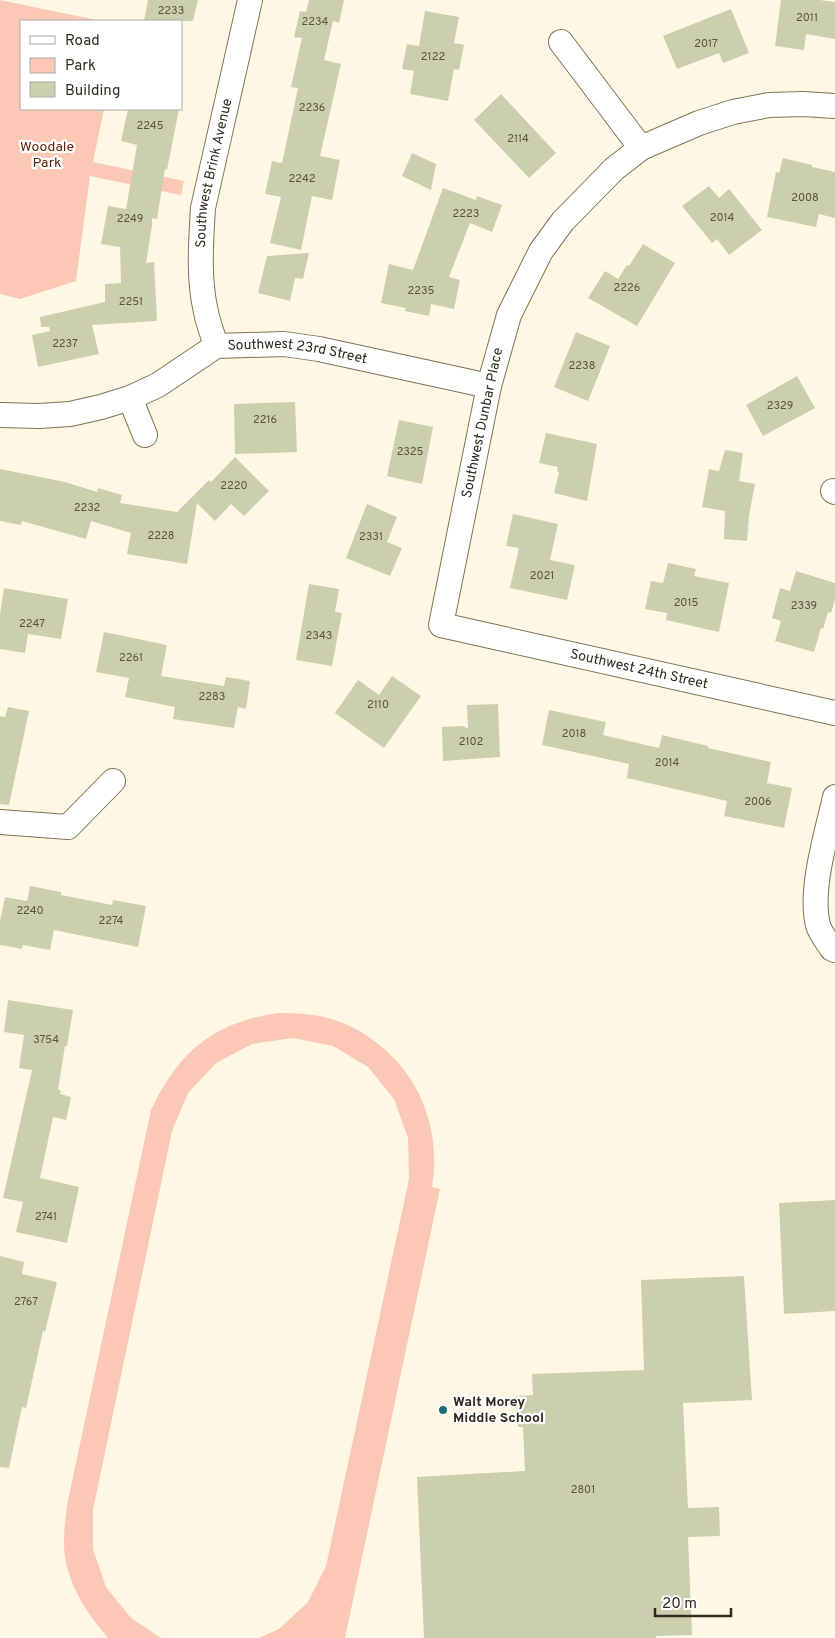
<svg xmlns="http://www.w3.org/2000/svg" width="835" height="1638" font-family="Overpass,sans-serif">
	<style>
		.green { fill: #fbc8b6 }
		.building { fill: #cccfae }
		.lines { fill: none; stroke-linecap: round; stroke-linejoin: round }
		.minor-casing { stroke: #7e7356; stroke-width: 26 }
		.minor { stroke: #fff; stroke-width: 24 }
		.poi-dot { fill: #216b74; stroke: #fff; stroke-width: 2 }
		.labels { text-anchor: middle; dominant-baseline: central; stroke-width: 4.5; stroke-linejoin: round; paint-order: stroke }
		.number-label { font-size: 11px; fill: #575442 }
		.park-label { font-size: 14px; fill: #612409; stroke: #fff }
		.street-label { font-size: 14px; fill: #302b1e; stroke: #fff }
		.poi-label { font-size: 14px; font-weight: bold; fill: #302b1e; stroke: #fff; text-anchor: start }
	</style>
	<rect width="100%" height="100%" fill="#fff7e4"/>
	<path class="green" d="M0 0 101 21H21V109H104L93 162 184 181 181 195 90 176 76 281 20 299 0 294Z
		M279 1013C303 1013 328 1015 350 1026 412 1057 443 1119 432 1187L440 1189 345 1638H259L279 1629 308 1602 326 1566 409 1179 408 1138 394 1099 368 1067 333 1046 293 1038 252 1044 216 1063 188 1093 172 1131 93 1510V1549L106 1587 131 1618 161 1638H108C85 1611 63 1578 64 1540 64 1528 66 1516 67 1505L151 1110C179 1051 214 1022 279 1013Z"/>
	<path class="building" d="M148 0H198L193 21H144Z
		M309 0H344L339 23 333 21 324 60 341 64 320 156 340 160 332 200 312 196 301 250 270 243 281 197 265 194 272 161 282 163 298 88 291 87 302 38 294 37 300 11 306 12Z
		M781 0H820L835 2V39L806 34 804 50 775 46Z
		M731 9 749 53 723 63 719 53 677 69 663 36Z
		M425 11 459 17 454 43 464 45 459 70 454 69 448 101 410 94 414 71 402 69 407 44 419 46Z
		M501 94 556 153 529 178 474 120Z
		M128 109H179L167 170 165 169 157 219 152 218V225L146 263 154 262 157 321 92 325 99 354 38 367 32 335 50 331 49 327H41L40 317 105 302V284L121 283 120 247 101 244 108 206 126 209 137 145 121 141Z
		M412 153 436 164 431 190 402 176Z
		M783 158 812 165V167L835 172V218L819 214 816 227 767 217 776 172 779 173Z
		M709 186 719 198 729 189 762 230 729 255 717 239 712 243 682 206Z
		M443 188 476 200 477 196 502 205 492 232 470 223 449 277 460 280 454 309 431 304 429 316 405 311 406 308 381 303 389 264 413 270Z
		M643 244 675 263 637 326 588 298 605 271 618 279 627 265 629 266Z
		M309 253 303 279 295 278 290 301 258 293 267 256Z
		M576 332 610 346 588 401 554 387Z
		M797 376 815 408 763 436 746 405Z
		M295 402 297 452 235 454 234 404Z
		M399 420 433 427 422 484 387 476Z
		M546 433 597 444 587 501 554 493 559 472H557L558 467 539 463Z
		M725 450 743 453 739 481 755 484 749 515 747 541 724 539 725 511 702 507 709 469 719 471Z
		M235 457 269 491 244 516 231 504 215 521 197 503 187 564 127 554 131 533 91 521 86 539 22 521 21 525 0 521V469L65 482 97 492 98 488 122 495 120 503 177 512 209 480 211 482Z
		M367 504 397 517 387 542 402 548 390 576 346 558Z
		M513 514 558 524 550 560 575 565 567 600 510 588 519 548 506 546Z
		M668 563 696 569 694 576 729 583 719 632 666 620 667 613 645 609 651 581 663 583Z
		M796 571 835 583V600L831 613 828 612 823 629 821 628 814 652 775 641 781 621 772 618 780 588 790 591Z
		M309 584 339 589 335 612 342 613 332 666 296 660Z
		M4 588 68 599 61 639 28 634 25 653 0 649V614Z
		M104 632 167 645 161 676 224 686 226 677 250 681 246 709 238 707 234 728 173 719 175 707 125 697 129 678 96 672Z
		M392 676 421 696 384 748 335 713 358 680 379 695Z
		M498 704 500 757 443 761 442 727 463 726 468 729 467 705Z
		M8 707 29 711 9 805 0 804V716L5 717Z
		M549 710 606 722 603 735 659 748 662 735 708 746V748L771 762 767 783 792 788 784 828 724 816 727 801 627 778 629 764 542 745Z
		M30 886 61 892V895L112 905 113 900 146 906 138 947 54 930 50 950 23 945 22 949 0 945V921L5 897 27 901Z
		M8 1000 73 1010 67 1046H65L58 1090H61L60 1094 71 1097 66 1120 53 1117 40 1178 79 1187 67 1243 16 1232 23 1202 3 1198 32 1070 19 1068 24 1035 4 1032Z
		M835 1200V1311L784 1314 779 1203Z
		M0 1256 24 1262 22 1274 57 1282 45 1332 43 1331 26 1408 22 1407 9 1468 0 1467Z
		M744 1276 752 1400 683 1403 688 1508 719 1507 720 1536 688 1537 692 1635 656 1636V1638H424L417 1477 525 1471 523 1427H518L516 1396 533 1395 532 1374 644 1370 641 1280Z"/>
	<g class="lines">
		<defs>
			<g id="minor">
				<path d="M561 42 641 148"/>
				<path id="s1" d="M835 106 803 104 769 105 733 112 699 123 641 148 614 169 563 221 541 251 509 315 489 386 441 625 835 713"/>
				<path id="s2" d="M216 346C213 335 208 323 206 312 198 278 201 242 203 208L250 0"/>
				<path d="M130 398 145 435"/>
				<path id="s3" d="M0 415 39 416 70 414 101 407 130 398 158 385 216 346 284 344 319 349 489 386"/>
				<path d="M833 491 835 492"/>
				<path d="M835 797C827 833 809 890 818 925 820 933 827 941 832 949L835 950"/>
				<path d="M0 822 68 827 113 781"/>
			</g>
		</defs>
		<use href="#minor" class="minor-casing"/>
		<use href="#minor" class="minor"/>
	</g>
	<circle class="poi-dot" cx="443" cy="1410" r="5"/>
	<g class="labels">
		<g class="number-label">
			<text x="171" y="11">2233</text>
			<text x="807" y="18">2011</text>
			<text x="315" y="22">2234</text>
			<text x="706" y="44">2017</text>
			<text x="433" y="57">2122</text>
			<text x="312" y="108">2236</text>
			<text x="150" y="126">2245</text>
			<text x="518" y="139">2114</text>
			<text x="302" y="179">2242</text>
			<text x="805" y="198">2008</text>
			<text x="466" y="214">2223</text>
			<text x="722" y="218">2014</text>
			<text x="130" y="219">2249</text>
			<text x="627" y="288">2226</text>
			<text x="421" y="291">2235</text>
			<text x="131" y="302">2251</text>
			<text x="65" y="344">2237</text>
			<text x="582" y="366">2238</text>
			<text x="780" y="406">2329</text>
			<text x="265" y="420">2216</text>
			<text x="410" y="452">2325</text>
			<text x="234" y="486">2220</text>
			<text x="87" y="508">2232</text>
			<text x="161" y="536">2228</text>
			<text x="371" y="537">2331</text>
			<text x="542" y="576">2021</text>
			<text x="686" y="603">2015</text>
			<text x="804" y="606">2339</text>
			<text x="32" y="624">2247</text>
			<text x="319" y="636">2343</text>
			<text x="131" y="658">2261</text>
			<text x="212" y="697">2283</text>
			<text x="378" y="705">2110</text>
			<text x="574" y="734">2018</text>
			<text x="471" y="742">2102</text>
			<text x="667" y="763">2014</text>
			<text x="758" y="802">2006</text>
			<text x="30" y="911">2240</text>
			<text x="111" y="921">2274</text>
			<text x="46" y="1040">3754</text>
			<text x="46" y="1217">2741</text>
			<text x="26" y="1302">2767</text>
			<text x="583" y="1490">2801</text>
		</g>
		<g class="park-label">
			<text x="47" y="147">Woodale<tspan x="47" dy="16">Park</tspan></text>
		</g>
		<g class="street-label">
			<text stroke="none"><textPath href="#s2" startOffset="176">Southwest Brink Avenue</textPath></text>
			<text stroke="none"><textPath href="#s3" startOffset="315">Southwest 23rd Street</textPath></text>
			<text transform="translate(483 423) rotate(-78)">Southwest Dunbar Place</text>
			<text stroke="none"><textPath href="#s1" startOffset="938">Southwest 24th Street</textPath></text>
		</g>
		<g class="poi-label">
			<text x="453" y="1402">Walt Morey<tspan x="453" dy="16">Middle School</tspan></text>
		</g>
	</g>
	<rect x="20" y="20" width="162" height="90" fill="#ffffff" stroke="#acaaa5"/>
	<rect x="30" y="36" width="25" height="8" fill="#ffffff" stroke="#acaaa5"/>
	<text x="65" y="45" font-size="15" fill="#302b1e">Road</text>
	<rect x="30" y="58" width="25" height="15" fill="#fbc8b6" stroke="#acaaa5"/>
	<text x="65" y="70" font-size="15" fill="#302b1e">Park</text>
	<rect x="30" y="82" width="25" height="15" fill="#cccfae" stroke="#acaaa5"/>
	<text x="65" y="95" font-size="15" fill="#302b1e">Building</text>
	<path d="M655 1608v8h76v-8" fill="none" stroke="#302b1e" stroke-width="2.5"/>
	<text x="662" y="1608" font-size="15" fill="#302b1e" stroke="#ffffff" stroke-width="4" paint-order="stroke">20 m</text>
</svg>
